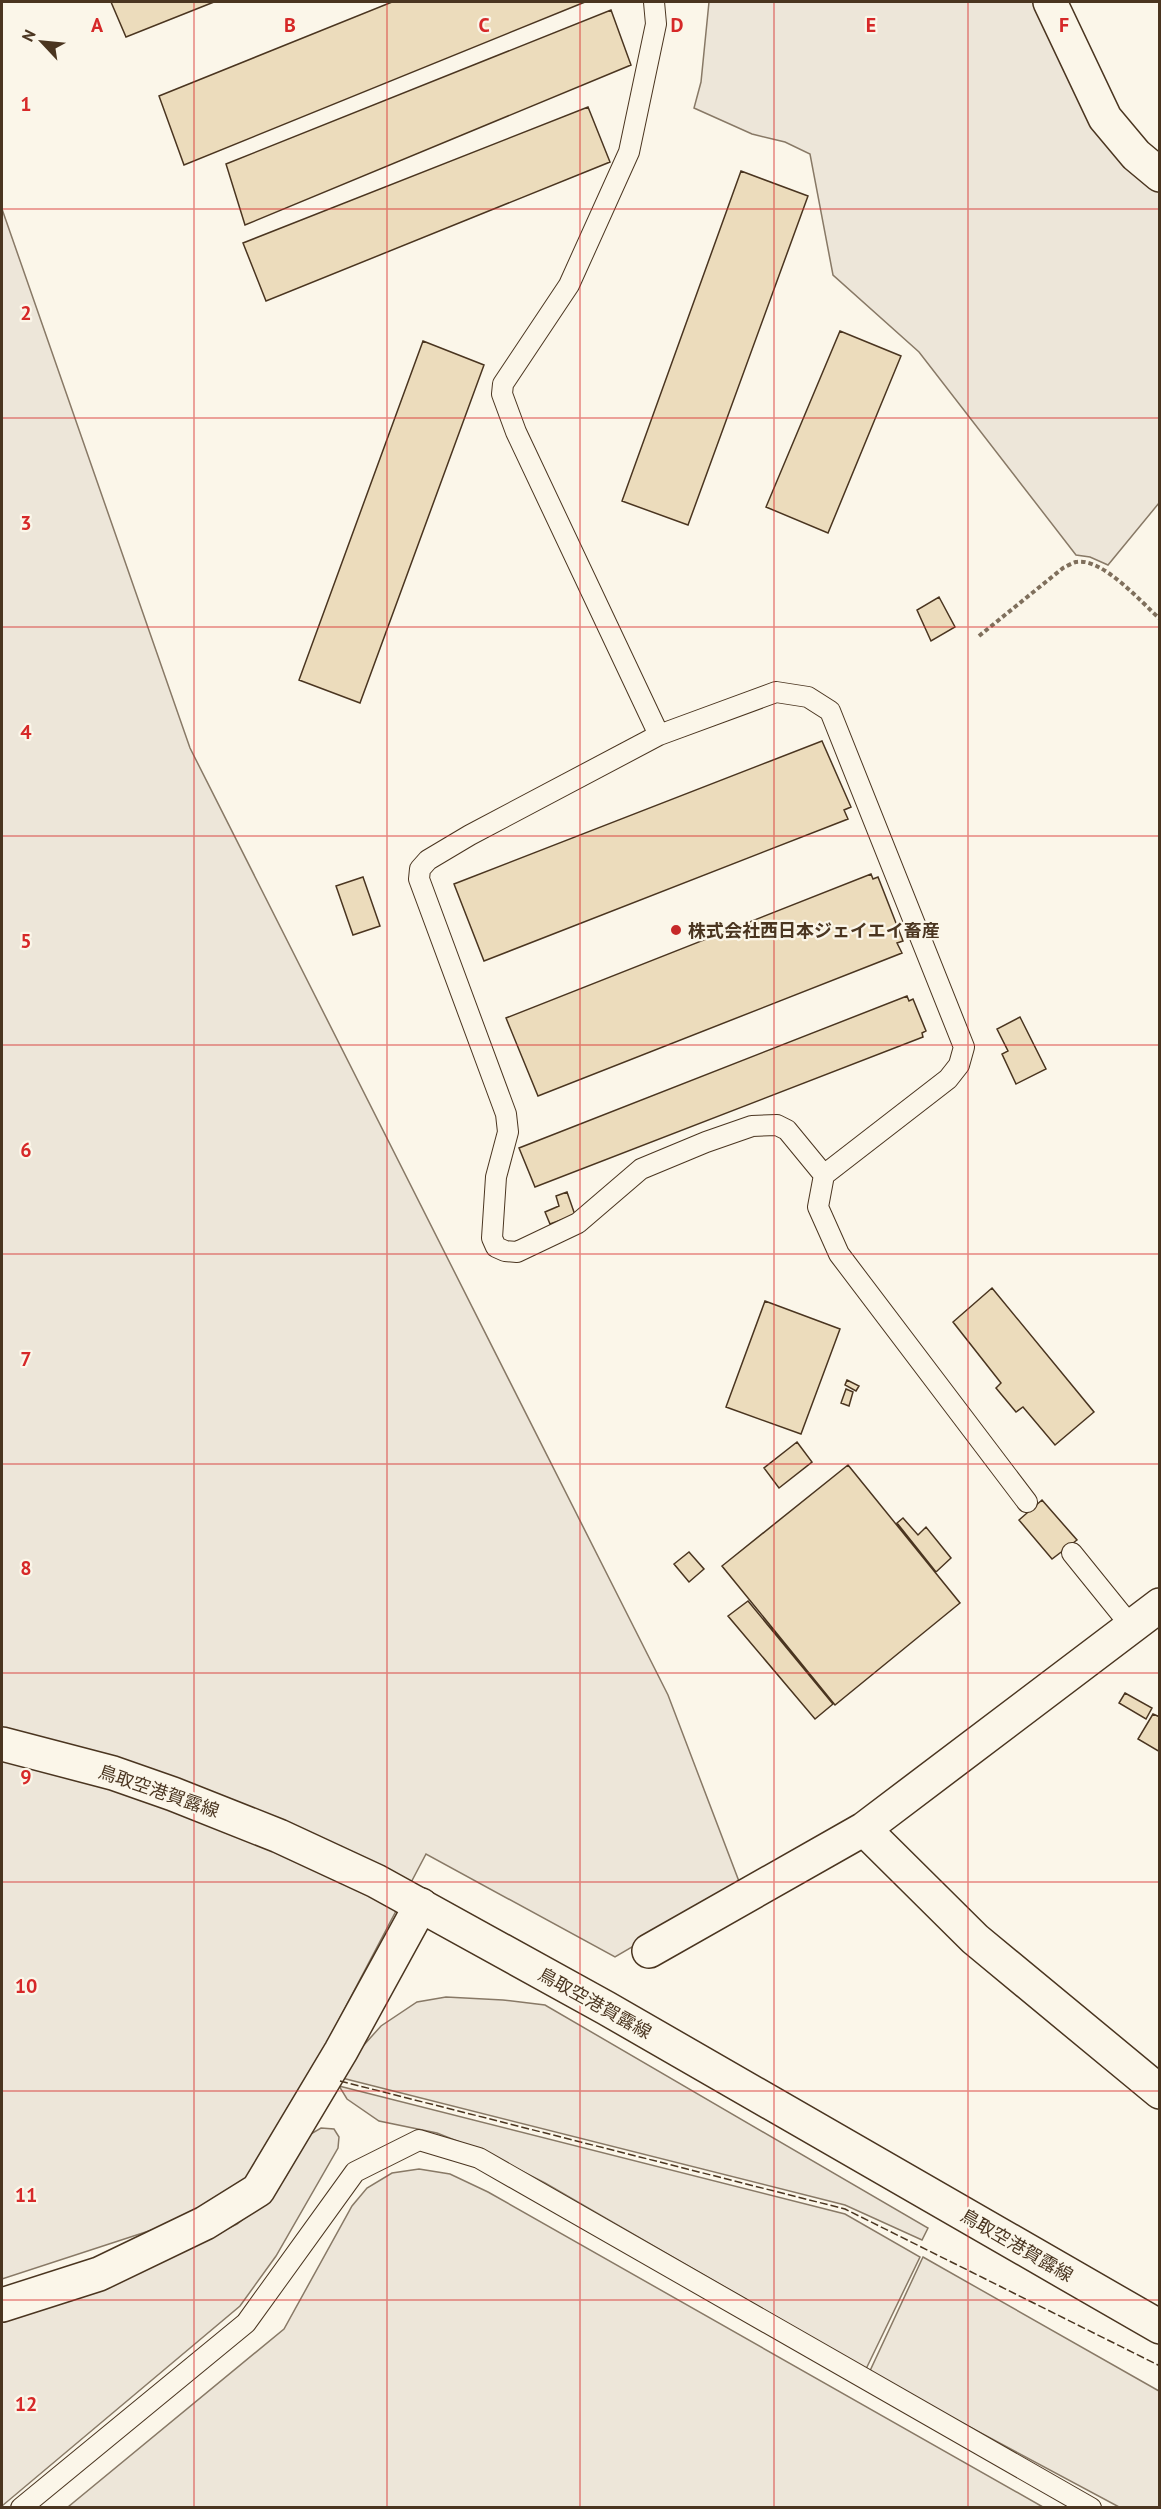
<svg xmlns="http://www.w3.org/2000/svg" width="1161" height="2509" font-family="'PT Sans','Noto Sans JP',sans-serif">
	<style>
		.green { fill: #ede6d9; stroke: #887966; stroke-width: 1.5 }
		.building { fill: #ecdcbc; stroke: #4a3520; stroke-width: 1.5 }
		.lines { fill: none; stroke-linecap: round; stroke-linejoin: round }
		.lane-casing { stroke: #4a3520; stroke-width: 22 }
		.street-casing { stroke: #4a3520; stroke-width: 36 }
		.secondary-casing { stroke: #4a3520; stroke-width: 36 }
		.path { stroke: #7f6f5c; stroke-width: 4; stroke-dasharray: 4.5 3; stroke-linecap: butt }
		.lane { stroke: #fbf6e9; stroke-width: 20 }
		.street { stroke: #fbf6e9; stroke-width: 33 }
		.secondary { stroke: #fbf6e9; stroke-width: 33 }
		.fence { stroke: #4a3520; stroke-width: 1.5; stroke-dasharray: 8 3; stroke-linecap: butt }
		.grid { fill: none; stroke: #d62828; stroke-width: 1.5; stroke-opacity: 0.55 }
		.poi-dot { fill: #c62828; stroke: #fbf6e9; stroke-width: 2 }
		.labels { text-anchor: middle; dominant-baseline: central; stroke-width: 4.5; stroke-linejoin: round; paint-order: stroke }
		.poi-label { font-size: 18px; font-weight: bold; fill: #4a3520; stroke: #fbf6e9; text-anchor: start }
		.street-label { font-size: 18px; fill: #4a3520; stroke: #fbf6e9 }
		.grid-label { font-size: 20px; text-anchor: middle; font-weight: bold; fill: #d62828; stroke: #fbf6e9; stroke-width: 4.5; stroke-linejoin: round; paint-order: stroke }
	</style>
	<rect width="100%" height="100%" fill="#fbf6e9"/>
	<path class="green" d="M709 2H1042L1159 184V503L1108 565 1090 557 1076 555 919 352 833 275 810 154 785 142 752 134 694 108 701 82Z
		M2 209 190 748 668 1695 740 1884 615 1957 426 1854 284 2124 254 2174 220 2197 158 2228 2 2279Z
		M446 1997 503 2000 545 2005 928 2228 922 2240 845 2205 342 2078 363 2046 381 2026 417 2002Z
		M339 2086 845 2214 920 2257 866 2369 545 2183 482 2151 437 2133 379 2121 347 2099Z
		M321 2128 334 2129 339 2137 338 2148 276 2256 240 2306 2 2506V2320L99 2289 237 2224 267 2200 286 2176 309 2135Z
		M419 2169 450 2174 488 2192 1043 2507H68L284 2329 352 2206 367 2188 392 2173Z
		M923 2257 1159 2391V2507H1119L869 2373Z"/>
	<path class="building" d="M111 2H214L126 37Z
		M392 2H585L184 165 159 96Z
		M611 10 631 65 245 225 226 164Z
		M588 107 610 162 266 301 243 243Z
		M741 171 808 196 688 525 622 501Z
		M840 331 901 356 828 533 766 507Z
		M423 341 484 365 360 703 299 680Z
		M939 597 955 627 931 641 917 610Z
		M822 741 851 807 844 810 848 819 484 961 454 884Z
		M871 874 873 879 878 877 903 941 897 943 902 953 538 1096 506 1018Z
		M363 877 380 926 353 935 336 886Z
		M907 996 909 1001 913 999 926 1031 922 1033 923 1037 535 1187 519 1148Z
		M1020 1017 1046 1069 1016 1084 1002 1054 1008 1051 997 1029Z
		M567 1192 575 1215 550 1224 545 1212 559 1206 556 1196Z
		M992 1288 1094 1412 1055 1445 1023 1407 1016 1412 996 1388 1001 1383 953 1322Z
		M765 1301 840 1329 801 1434 726 1407Z
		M847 1380 859 1386 856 1391 845 1385Z
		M846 1389 853 1392 849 1406 841 1403Z
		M797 1442 812 1462 779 1488 764 1468Z
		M848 1465 960 1603 835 1705 722 1566Z
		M1042 1500 1077 1540 1052 1559 1019 1520Z
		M903 1518 918 1535 926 1527 951 1558 936 1572 897 1523Z
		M689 1552 704 1569 689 1582 674 1564Z
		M748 1601 833 1704 815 1719 728 1616Z
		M1125 1693 1152 1708 1146 1719 1119 1703Z
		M1153 1714 1160 1717V1752L1138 1739Z"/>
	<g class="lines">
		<defs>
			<path id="lane" d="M654 2 656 24 629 152 569 285 503 384 502 394 516 432 659 735 776 692 808 697 830 711 964 1047 959 1065 948 1079 824 1175 818 1207 839 1254 1027 1502
				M659 735 470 835 428 860 420 869 419 879 506 1114 508 1132 496 1177 492 1238 496 1247 505 1251 517 1252 578 1223 641 1169 706 1142 752 1126 777 1125 787 1130 824 1175
				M1072 1553 1131 1626
				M21 2508 246 2323 355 2172 419 2140 479 2158 1091 2508"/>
			<path id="street" d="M1050 2 1105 118 1136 155 1160 175
				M864 1829 975 1939 1160 2092
				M649 1951 864 1829 1160 1605
				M2 2305 99 2274 205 2223 258 2190 341 2051 421 1905"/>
			<path id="secondary" d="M2 1744 113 1773 173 1794 279 1836 376 1881 606 2008 1160 2327"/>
		</defs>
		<use href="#lane" class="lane-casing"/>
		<use href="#street" class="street-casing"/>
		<use href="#secondary" class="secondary-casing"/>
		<path class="path" d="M979 636 1063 568C1067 566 1072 563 1076 562 1102 557 1141 602 1160 619"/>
		<use href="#lane" class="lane"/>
		<use href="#street" class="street"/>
		<use href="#secondary" class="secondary"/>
		<path class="fence" d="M340 2081 845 2209 1160 2366"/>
	</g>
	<path class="grid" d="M194 2V2508M387 2V2508M580 2V2508M774 2V2508M968 2V2508M2 209H1160M2 418H1160M2 627H1160M2 836H1160M2 1045H1160M2 1254H1160M2 1464H1160M2 1673H1160M2 1882H1160M2 2091H1160M2 2300H1160"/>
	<circle class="poi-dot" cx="676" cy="930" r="6"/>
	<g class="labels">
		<g class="poi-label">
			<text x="688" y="930">株式会社西日本ジェイエイ畜産</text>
		</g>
		<g class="street-label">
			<text transform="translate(159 1791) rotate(19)">鳥取空港賀露線</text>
			<text transform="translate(595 2003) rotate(29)">鳥取空港賀露線</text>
			<text transform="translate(1017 2245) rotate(30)">鳥取空港賀露線</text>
		</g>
	</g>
	<g class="grid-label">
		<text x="97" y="32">A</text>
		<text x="290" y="32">B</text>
		<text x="484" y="32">C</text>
		<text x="677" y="32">D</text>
		<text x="871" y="32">E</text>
		<text x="1064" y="32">F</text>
		<text x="26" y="111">1</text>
		<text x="26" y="320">2</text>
		<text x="26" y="530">3</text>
		<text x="26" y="739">4</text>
		<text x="26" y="948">5</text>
		<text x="26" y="1157">6</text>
		<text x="26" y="1366">7</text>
		<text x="26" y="1575">8</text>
		<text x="26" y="1784">9</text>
		<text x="26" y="1993">10</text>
		<text x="26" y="2202">11</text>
		<text x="26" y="2411">12</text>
	</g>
	<rect width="1161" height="2509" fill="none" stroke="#4a3520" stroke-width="6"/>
	<g transform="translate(42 42) rotate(296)" stroke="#fbf6e9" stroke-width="4.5" paint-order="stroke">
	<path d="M0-4.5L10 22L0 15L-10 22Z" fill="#4a3520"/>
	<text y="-9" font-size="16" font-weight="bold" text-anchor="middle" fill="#4a3520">N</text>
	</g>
</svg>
